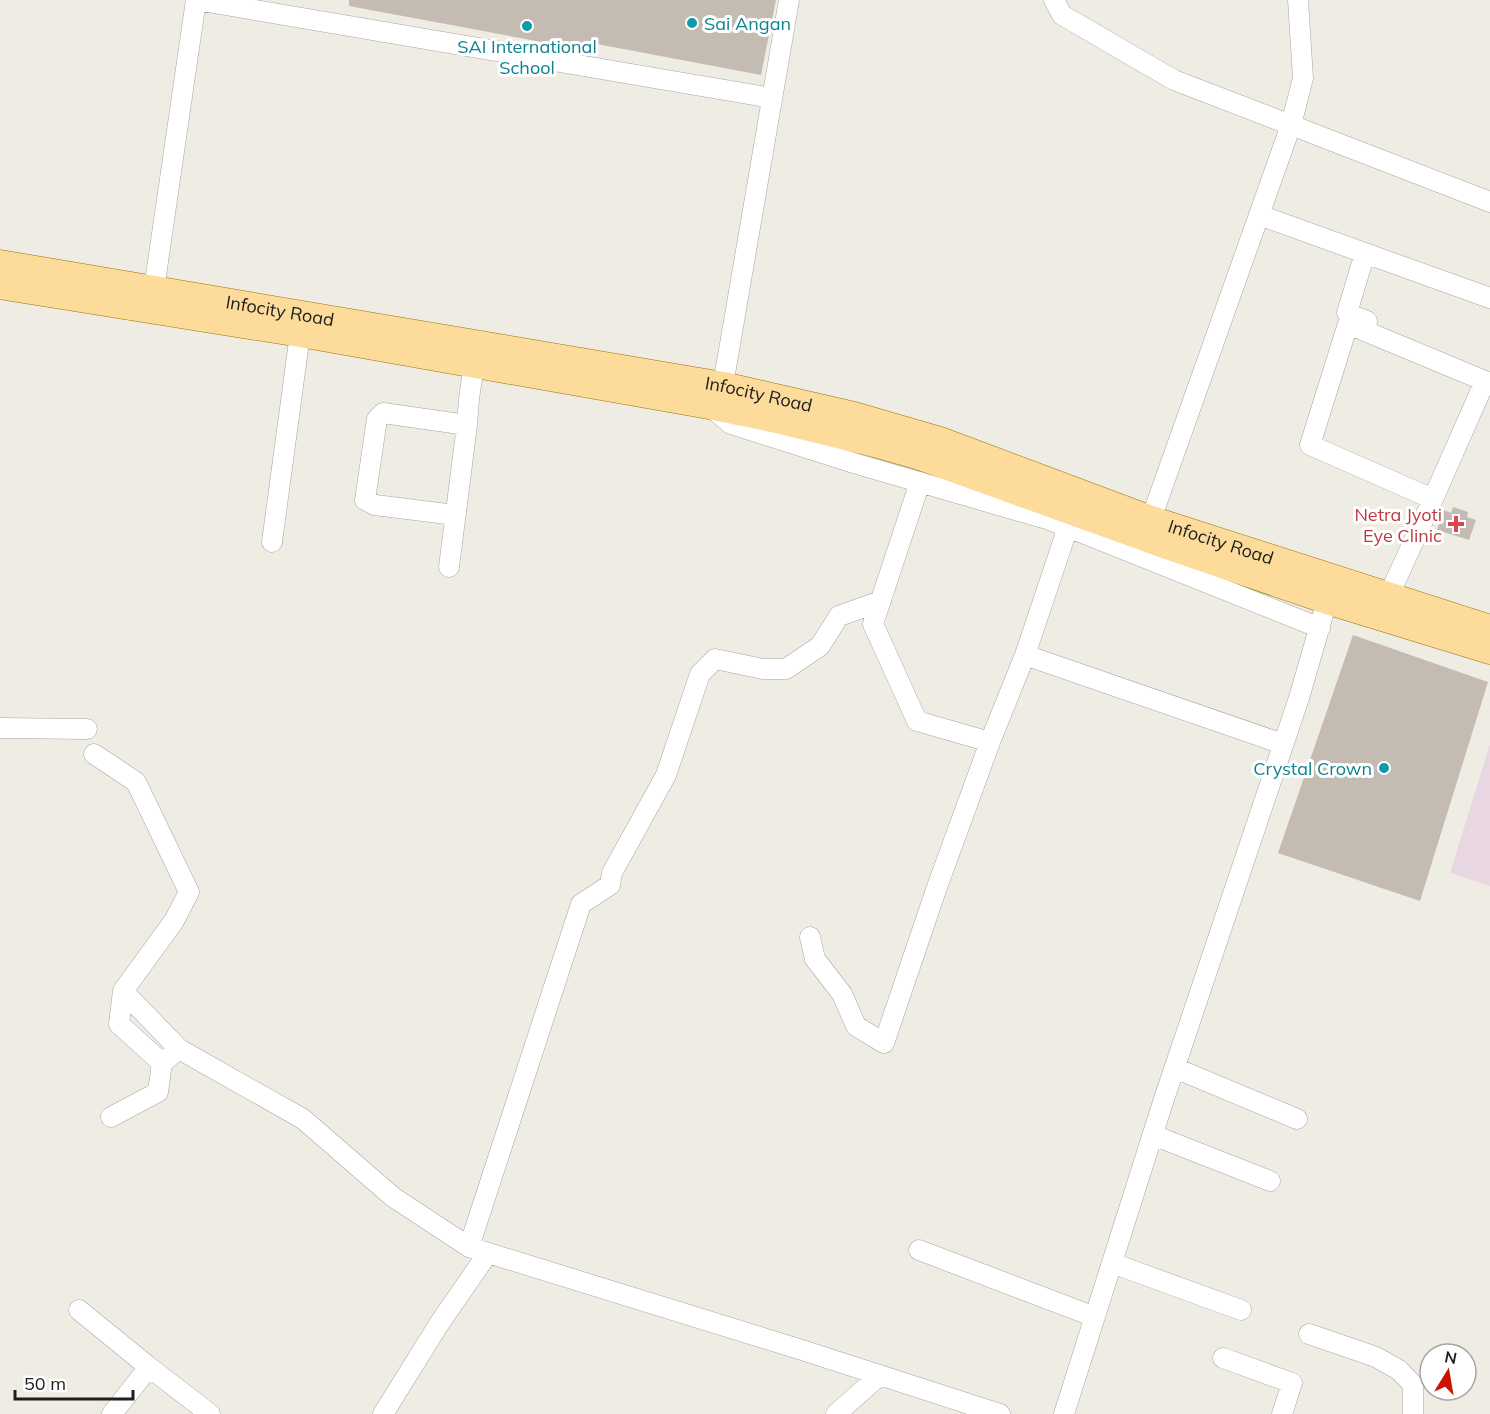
<svg xmlns="http://www.w3.org/2000/svg" width="1490" height="1414" font-family="Mulish,sans-serif">
	<style>
		.industrial { fill: #e8d6e3 }
		.building { fill: #c4bcb3 }
		.lines { fill: none; stroke-linecap: round; stroke-linejoin: round }
		.minor-casing { stroke: #a5a5a5; stroke-width: 21 }
		.major-casing { stroke: #987300; stroke-width: 27 }
		.minor { stroke: #fff; stroke-width: 20 }
		.major { stroke: #fddb9b; stroke-width: 26 }
		.culture-dot { fill: #0f9aa8; stroke: #fff; stroke-width: 2 }
		.health-dot { fill: #e0444e; stroke: #fff; stroke-width: 2 }
		.labels { text-anchor: middle; dominant-baseline: central; stroke-width: 6; stroke-linejoin: round; paint-order: stroke }
		.culture-label { font-size: 18px; fill: #0d838f; stroke: #fff; text-anchor: start }
		.street-label { font-size: 18px; fill: #1e1e1e; stroke: #fff }
		.health-label { font-size: 18px; fill: #be3a42; stroke: #fff; text-anchor: end }
	</style>
	<rect width="100%" height="100%" fill="#efece4"/>
	<path class="industrial" d="M1490 744V886L1450 873Z"/>
	<path class="building" d="M349 0H776L761 75 597 44 595 52 349 6Z
		M1453 507 1468 512 1467 517 1476 520 1469 540 1437 530 1444 510 1451 513Z
		M1353 635 1488 682 1420 901 1278 853Z"/>
	<g class="lines">
		<defs>
			<path id="minor" d="M196 0 772 98
				M1054 0 1062 15 1174 80 1291 125 1303 78 1298 0
				M1259 215 1490 298
				M1365 253 1347 313 1367 321
				M154 289 196 0
				M723 385 789 0
				M712 408 731 424 857 464 1050 520 1320 628
				M920 482 873 624 917 721 990 742
				M455 515 375 505 365 500 377 419 383 413 467 425
				M1151 519 1291 125 1490 202
				M272 542 300 334
				M449 567 467 425 469 399 474 364
				M1389 595 1433 499 1485 381 1348 324 1310 445 1433 499
				M1025 655 1283 744
				M0 728 87 729
				M94 754 136 782 189 892 174 921 123 991 119 1024 162 1063 179 1049
				M810 937 815 959 842 994 856 1026 884 1043 937 887 990 742 1025 655 1068 527
				M123 991 179 1049 303 1119 393 1197 469 1247 802 1350 1000 1414
				M1175 1068 1297 1119
				M111 1117 158 1092 162 1063
				M1153 1135 1270 1181
				M469 1247 581 904 610 885 612 873 666 775 700 674 715 659 763 669H786L820 646 839 616 881 601
				M919 1250 1095 1317
				M1112 1263 1241 1310
				M79 1310 149 1367
				M1309 1334 1376 1357 1399 1370 1413 1385V1414
				M1223 1358 1292 1383 1282 1414
				M112 1414 149 1367 210 1414
				M383 1414 439 1324 488 1253
				M836 1414 880 1375
				M1064 1414 1163 1102 1299 698 1327 601"/>
			<g id="major">
				<path id="s1" d="M0 263 723 385 854 415 940 440 1151 519 1490 628"/>
				<path d="M0 286 300 334 709 406 777 420 875 444 920 457 1164 545 1327 601 1490 651"/>
			</g>
		</defs>
		<use href="#minor" class="minor-casing"/>
		<use href="#major" class="major-casing"/>
		<use href="#minor" class="minor"/>
		<use href="#major" class="major"/>
	</g>
	<g class="culture-dot">
		<circle cx="692" cy="23" r="6"/>
		<circle cx="527" cy="26" r="6"/>
		<circle cx="1384" cy="768" r="6"/>
	</g>
	<path class="health-dot" d="M1453 515h6v6h6v6h-6v6h-6v-6h-6v-6h6z"/>
	<g class="labels">
		<g class="culture-label">
			<text x="704" y="23">Sai Angan</text>
			<text x="527" y="46" text-anchor="middle">SAI International<tspan x="527" dy="21">School</tspan></text>
			<text x="1372" y="768" text-anchor="end">Crystal Crown</text>
		</g>
		<g class="street-label">
			<text stroke="none"><textPath href="#s1" startOffset="284">Infocity Road</textPath></text>
			<text stroke="none"><textPath href="#s1" startOffset="770">Infocity Road</textPath></text>
			<text stroke="none"><textPath href="#s1" startOffset="1256">Infocity Road</textPath></text>
		</g>
		<g class="health-label">
			<text x="1442" y="514">Netra Jyoti<tspan x="1442" dy="21">Eye Clinic</tspan></text>
		</g>
	</g>
	<g transform="translate(1448 1372) rotate(11)"><circle r="28" fill="#ffffff" stroke="#a5a5a5" stroke-width="1.5"/>
	<path d="M0-4.5L10 22L0 15L-10 22Z" fill="#cc1200"/>
	<text y="-9" font-size="16" font-weight="bold" text-anchor="middle" fill="#1e1e1e">N</text>
	</g>
	<path d="M15 1390v9h118v-9" fill="none" stroke="#1e1e1e" stroke-width="3"/>
	<text x="24" y="1390" font-size="18" fill="#1e1e1e" stroke="#ffffff" stroke-width="4.5" paint-order="stroke">50 m</text>
</svg>
